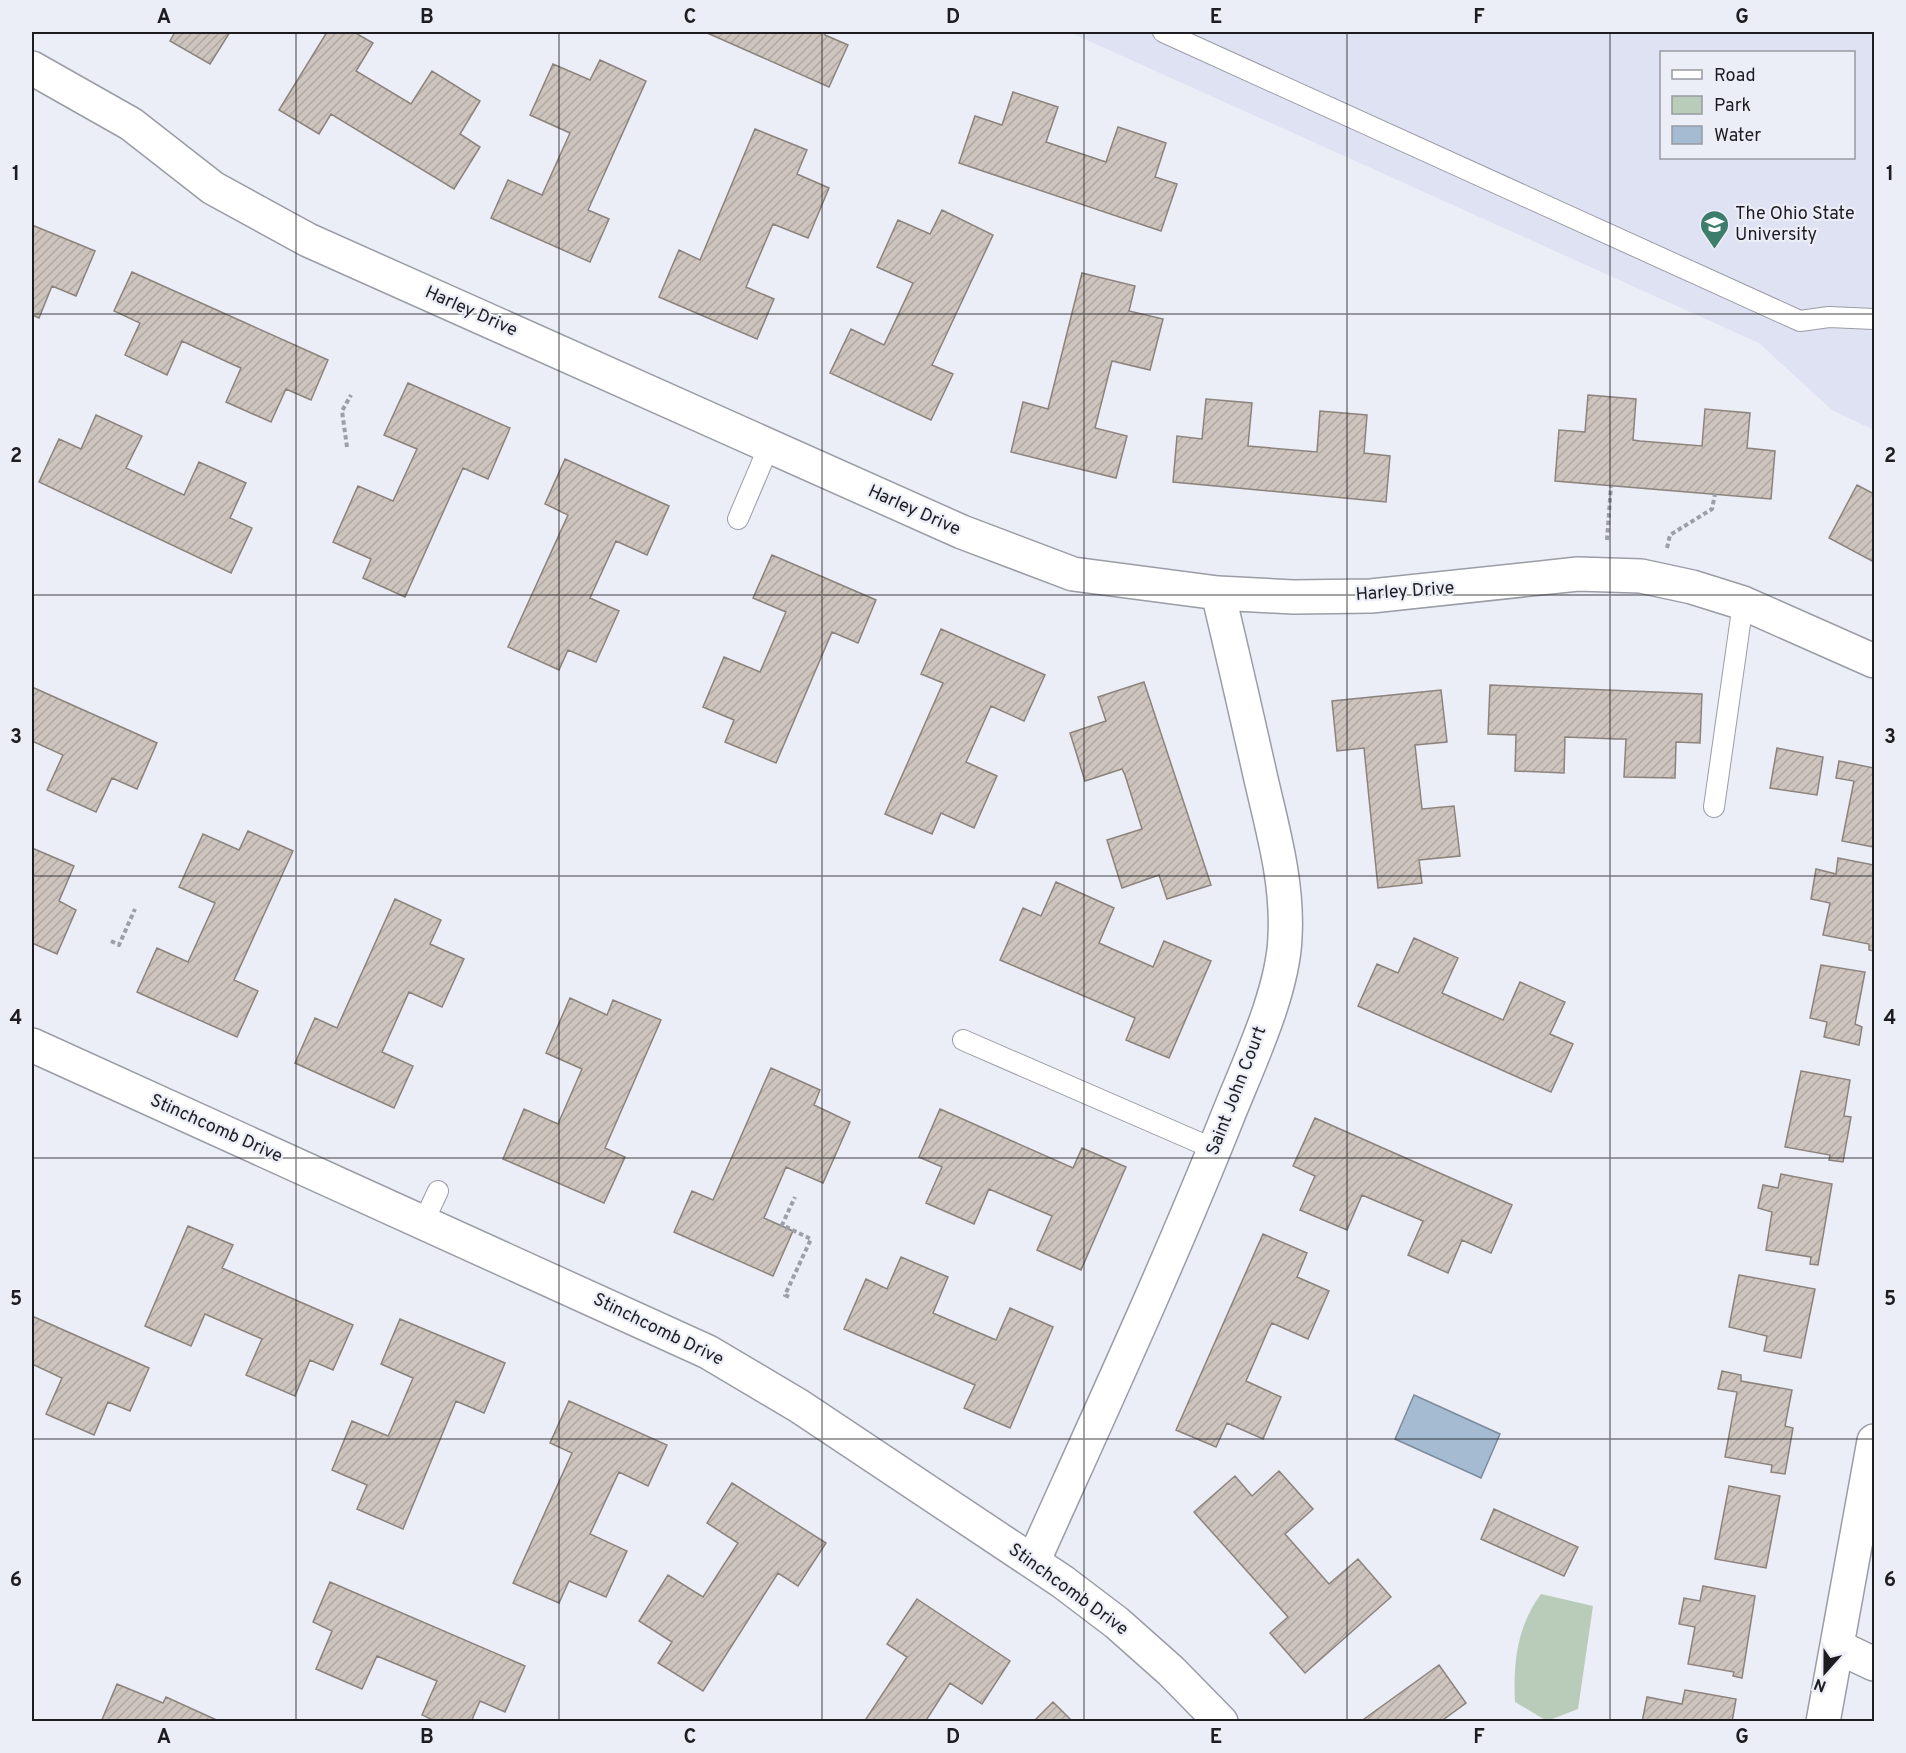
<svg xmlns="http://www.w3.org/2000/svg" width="1906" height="1753" font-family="Overpass,sans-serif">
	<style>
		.built { fill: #dfe2f3; fill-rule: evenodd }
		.green { fill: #b9cbb9 }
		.water { fill: #a4bbd2; stroke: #7c8c9d; stroke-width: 1.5 }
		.building { fill: url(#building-hatch); stroke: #8c837d; stroke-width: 1.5 }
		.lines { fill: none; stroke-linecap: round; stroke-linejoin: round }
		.service-casing { stroke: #9a9ca6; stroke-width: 22 }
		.minor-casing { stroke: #9a9ca6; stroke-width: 36 }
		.path { stroke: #9d9fa6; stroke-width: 4; stroke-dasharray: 4.5 3; stroke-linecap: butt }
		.service { stroke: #fff; stroke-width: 20 }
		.minor { stroke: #fff; stroke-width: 33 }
		.grid { fill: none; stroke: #1d1d21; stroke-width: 1.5; stroke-opacity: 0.55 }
		.labels { text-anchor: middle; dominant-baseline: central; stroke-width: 4.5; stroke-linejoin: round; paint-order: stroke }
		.poi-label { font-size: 18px; fill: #1d1d21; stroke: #ebedf7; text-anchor: start }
		.street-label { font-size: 18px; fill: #1d1d21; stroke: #ebedf7 }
		.neatline { fill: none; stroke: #1d1d21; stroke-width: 2 }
		.grid-label { font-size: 20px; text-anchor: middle; font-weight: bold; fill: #1d1d21 }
	</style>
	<defs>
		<pattern id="building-hatch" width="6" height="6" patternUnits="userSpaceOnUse" patternTransform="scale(1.5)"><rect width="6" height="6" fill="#cdc4bd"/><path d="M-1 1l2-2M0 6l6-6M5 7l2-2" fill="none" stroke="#b0a8a2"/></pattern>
	</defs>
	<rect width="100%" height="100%" fill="#ebedf7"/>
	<path class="built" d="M1069 32H1874V430L1832 410 1759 343ZM1662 52H1854V158H1662Z"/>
	<path class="green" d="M1541 1594 1593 1606 1578 1709 1547 1721 1515 1702C1513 1663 1517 1626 1541 1594Z"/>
	<path class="water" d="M1414 1395 1500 1434 1481 1478 1395 1439Z"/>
	<path class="building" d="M175 32H230L210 64 170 41Z
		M327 32H354L373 43 356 71 411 104 432 71 480 101 460 134 480 147 454 189 331 114 319 134 279 110Z
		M705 32H826L825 35 848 45 829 87Z
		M600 60 646 81 588 210 609 219 590 262 491 218 508 180 542 195 570 133 530 115 553 64 590 80Z
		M1013 92 1058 107 1046 142 1106 162 1118 127 1166 143 1155 177 1177 184 1161 231 959 163 975 116 1002 125Z
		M755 129 807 150 797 174 829 188 808 238 773 224 746 287 774 299 757 339 659 297 679 250 700 260Z
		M942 210 993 235 932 365 953 374 931 420 830 373 851 329 884 345 913 283 877 267 898 220 930 234Z
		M32 225 95 251 76 296 52 286 39 318 32 315Z
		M132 272 328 360 311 400 286 389 271 422 226 402 241 368 234 365 182 341 167 375 125 355 140 323 114 311Z
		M1082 273 1135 286 1129 311 1163 319 1150 370 1112 361 1095 428 1127 436 1116 478 1011 452 1023 402 1048 409Z
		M408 383 510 428 488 479 463 468 405 597 363 578 371 559 333 542 358 486 393 501 417 449 384 435Z
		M1588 395 1636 399 1633 440 1640 441 1702 446 1705 409 1750 413 1747 448 1775 451 1771 499 1555 481 1559 430 1585 432Z
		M1206 399 1252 403 1248 446 1317 452 1320 411 1367 415 1364 453 1390 456 1386 502 1173 482 1177 436 1202 439Z
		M96 415 142 436 126 468 184 495 199 462 246 483 230 518 252 528 231 573 39 482 59 439 81 449Z
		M565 459 669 506 647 555 616 541 590 598 619 611 596 662 568 650 559 670 508 647 568 515 545 504Z
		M1857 485 1874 494V562L1829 538Z
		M772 555 876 600 858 643 832 632 776 763 725 742 734 720 703 707 724 657 760 672 786 612 753 598Z
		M941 629 1045 675 1024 721 991 706 966 762 997 776 974 828 941 813 932 834 885 814 943 683 921 674Z
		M1144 682 1211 885 1167 899 1159 875 1122 888 1107 840 1142 829 1125 775 1122 769 1085 781 1070 733 1106 721 1098 697Z
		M1490 685 1702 694 1700 743 1676 742 1675 778 1624 777 1626 739H1617L1565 737 1564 773 1515 771 1516 735 1488 734Z
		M32 687 157 743 137 789 112 778 96 812 47 790 63 755 32 741Z
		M1441 690 1447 742 1415 745 1422 809 1454 806 1460 856 1419 860 1422 883 1378 888 1364 748 1337 751 1332 701Z
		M1777 748 1823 757 1817 795 1770 788Z
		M1839 761 1874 768V847L1842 841 1854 781 1836 778Z
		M248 831 293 851 234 980 258 991 237 1037 137 992 157 948 188 962 215 903 179 887 203 834 239 850Z
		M32 848 74 866 59 901 76 910 57 954 32 943Z
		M1838 858 1874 865V951L1869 950V944L1823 935 1830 903 1811 899 1816 869 1836 874Z
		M1056 882 1114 908 1099 943 1153 967 1164 941 1211 961 1169 1058 1126 1040 1135 1018 1000 960 1023 908 1041 916Z
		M395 899 441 920 430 944 464 959 442 1007 409 992 382 1052 413 1066 394 1108 295 1063 315 1018 337 1028Z
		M1414 938 1458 958 1442 993 1503 1020 1520 982 1565 1002 1550 1034 1573 1044 1551 1092 1358 1006 1377 964 1398 973Z
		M1821 965 1865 972 1855 1024 1862 1027 1859 1045 1824 1037 1827 1022 1810 1018Z
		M570 998 607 1015 613 1000 661 1020 605 1148 625 1157 604 1203 503 1159 524 1109 558 1124 582 1069 546 1053Z
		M771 1068 820 1090 814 1105 850 1122 823 1183 786 1167 764 1218 793 1231 773 1276 674 1232 692 1191 713 1200Z
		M1801 1071 1850 1080 1844 1116 1851 1117 1843 1162 1829 1160 1830 1155 1785 1147Z
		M940 1109 1073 1168 1082 1148 1126 1167 1081 1270 1037 1250 1052 1216 989 1189 974 1224 926 1203 942 1167 919 1157Z
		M1315 1118 1512 1205 1491 1253 1462 1240 1448 1273 1408 1255 1423 1221 1362 1195 1347 1230 1300 1210 1315 1176 1293 1166Z
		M1781 1174 1832 1184 1818 1265 1810 1264 1811 1257 1766 1250 1772 1212 1758 1208 1763 1185 1778 1188Z
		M188 1226 233 1245 222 1268 353 1325 333 1370 310 1360 295 1396 246 1375 262 1339 205 1314 191 1346 145 1326Z
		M1263 1234 1307 1253 1297 1277 1329 1291 1308 1339 1272 1323 1269 1328 1246 1381 1281 1397 1263 1439 1227 1423 1216 1447 1176 1430Z
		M901 1257 948 1277 933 1313 996 1340 1010 1308 1053 1327 1010 1428 964 1408 975 1385 844 1329 866 1279 887 1289Z
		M1739 1275 1815 1289 1801 1358 1764 1351 1767 1336 1729 1327Z
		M32 1316 149 1368 130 1411 108 1402 94 1435 46 1414 62 1378 32 1364Z
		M400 1319 505 1363 484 1413 456 1401 403 1529 357 1509 367 1485 332 1470 352 1421 388 1436 391 1430 413 1378 381 1364Z
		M1722 1371 1741 1375V1381L1792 1390 1785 1426 1793 1428 1785 1474 1771 1472 1772 1465 1725 1457 1737 1392 1718 1389Z
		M569 1401 667 1445 648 1486 619 1472 590 1534 627 1551 606 1597 569 1581 559 1603 513 1583 572 1453 550 1443Z
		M1279 1471 1313 1509 1285 1534 1329 1584 1358 1559 1391 1597 1305 1673 1270 1633 1288 1617 1194 1512 1235 1476 1252 1496Z
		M732 1483 826 1543 798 1586 778 1573 703 1691 658 1663 672 1642 639 1621 668 1575 703 1597 738 1543 707 1523Z
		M1729 1486 1780 1496 1766 1568 1715 1559Z
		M1494 1509 1578 1547 1564 1576 1481 1539Z
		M330 1582 525 1666 505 1712 480 1701 471 1722H437L422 1715 437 1681 377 1656 362 1689 316 1669 332 1631 313 1622Z
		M1703 1586 1755 1596 1742 1678 1733 1676 1734 1672 1688 1664 1695 1627 1679 1624 1684 1598 1700 1601Z
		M917 1599 1010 1661 982 1704 950 1683 925 1722H864L907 1657 887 1644Z
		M1439 1665 1466 1703 1440 1722H1360Z
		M117 1684 163 1703 166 1697 221 1722H101Z
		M1685 1690 1736 1699 1732 1722H1642L1647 1697 1682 1704Z
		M1053 1702 1073 1722H1033Z"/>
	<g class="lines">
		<defs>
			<path id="service" d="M1163 32 1800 321 1829 317 1874 319
				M738 519 769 446
				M1714 807 1743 603
				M963 1040 1214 1149
				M423 1223 438 1191"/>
			<path id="minor" d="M32 68 131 124 213 188 308 240 962 532 1073 574 1218 593 1293 597 1371 596 1578 574 1641 576 1692 587 1743 603 1874 661
				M32 1045 708 1352 799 1406 1063 1582 1117 1623 1171 1671 1221 1722
				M1033 1562C1099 1415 1167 1268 1227 1118 1248 1065 1283 993 1285 937 1288 883 1273 831 1261 779 1247 717 1233 655 1218 593
				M1838 1647 1874 1664
				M1823 1722 1874 1441"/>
		</defs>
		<use href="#service" class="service-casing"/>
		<use href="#minor" class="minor-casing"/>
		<path class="path" d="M347 447 342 411 351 395
			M1607 540 1611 486
			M1667 548 1670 535 1712 509 1715 494
			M111 941 119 945 135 909
			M789 1297 785 1295 811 1239 782 1225 795 1197"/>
		<use href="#service" class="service"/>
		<use href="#minor" class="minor"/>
	</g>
	<path class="grid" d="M296 32V1722M559 32V1722M822 32V1722M1084 32V1722M1347 32V1722M1610 32V1722M32 314H1874M32 595H1874M32 876H1874M32 1158H1874M32 1439H1874"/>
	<defs>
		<symbol id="university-pin" viewBox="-11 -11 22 30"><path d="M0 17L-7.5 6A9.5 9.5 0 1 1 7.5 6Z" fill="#3c7d6c" stroke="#ebedf7"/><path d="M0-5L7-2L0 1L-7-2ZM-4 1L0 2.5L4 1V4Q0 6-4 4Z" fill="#fff"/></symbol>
	</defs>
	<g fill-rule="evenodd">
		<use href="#university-pin" x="1698" y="208" width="33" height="45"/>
	</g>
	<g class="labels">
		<g class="poi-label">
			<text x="1735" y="214">The Ohio State<tspan x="1735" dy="21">University</tspan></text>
		</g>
		<g class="street-label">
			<text transform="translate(471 312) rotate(24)">Harley Drive</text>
			<text transform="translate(914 511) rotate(24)">Harley Drive</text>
			<text transform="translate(1405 592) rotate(-4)">Harley Drive</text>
			<text transform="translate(1237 1091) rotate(-69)">Saint John Court</text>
			<text transform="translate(216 1129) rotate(24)">Stinchcomb Drive</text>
			<text transform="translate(658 1330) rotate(26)">Stinchcomb Drive</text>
			<text transform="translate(1068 1590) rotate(36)">Stinchcomb Drive</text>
		</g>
	</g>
	<rect width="1906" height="1753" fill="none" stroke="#ebedf7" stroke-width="66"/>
	<rect x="1660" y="51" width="195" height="108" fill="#ebedf7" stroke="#999aa1" stroke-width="1.5"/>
	<rect x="1672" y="70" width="30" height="9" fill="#ffffff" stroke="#999aa1" stroke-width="1.5"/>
	<text x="1714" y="81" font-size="18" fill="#1d1d21">Road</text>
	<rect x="1672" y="96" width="30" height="18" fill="#b9cbb9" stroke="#999aa1" stroke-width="1.5"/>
	<text x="1714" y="111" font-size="18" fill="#1d1d21">Park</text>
	<rect x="1672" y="126" width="30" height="18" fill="#a4bbd2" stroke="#999aa1" stroke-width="1.5"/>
	<text x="1714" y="141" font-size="18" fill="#1d1d21">Water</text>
	<g transform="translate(1825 1672) rotate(201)" stroke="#ebedf7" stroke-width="4.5" paint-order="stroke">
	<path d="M0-4.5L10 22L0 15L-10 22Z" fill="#1d1d21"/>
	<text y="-9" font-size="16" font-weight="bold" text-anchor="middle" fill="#1d1d21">N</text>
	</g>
	<rect x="33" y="33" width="1840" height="1687" class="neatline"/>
	<g class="grid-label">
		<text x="164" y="23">A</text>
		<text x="427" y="23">B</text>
		<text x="690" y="23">C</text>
		<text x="953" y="23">D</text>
		<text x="1216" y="23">E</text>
		<text x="1479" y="23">F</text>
		<text x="1742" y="23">G</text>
		<text x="16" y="180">1</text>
		<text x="1890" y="180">1</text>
		<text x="16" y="462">2</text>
		<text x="1890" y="462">2</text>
		<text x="16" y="743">3</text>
		<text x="1890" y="743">3</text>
		<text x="16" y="1024">4</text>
		<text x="1890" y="1024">4</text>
		<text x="16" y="1305">5</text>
		<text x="1890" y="1305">5</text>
		<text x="16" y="1586">6</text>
		<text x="1890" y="1586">6</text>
		<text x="164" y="1743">A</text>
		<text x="427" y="1743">B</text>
		<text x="690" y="1743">C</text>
		<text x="953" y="1743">D</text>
		<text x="1216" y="1743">E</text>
		<text x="1479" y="1743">F</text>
		<text x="1742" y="1743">G</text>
	</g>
</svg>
